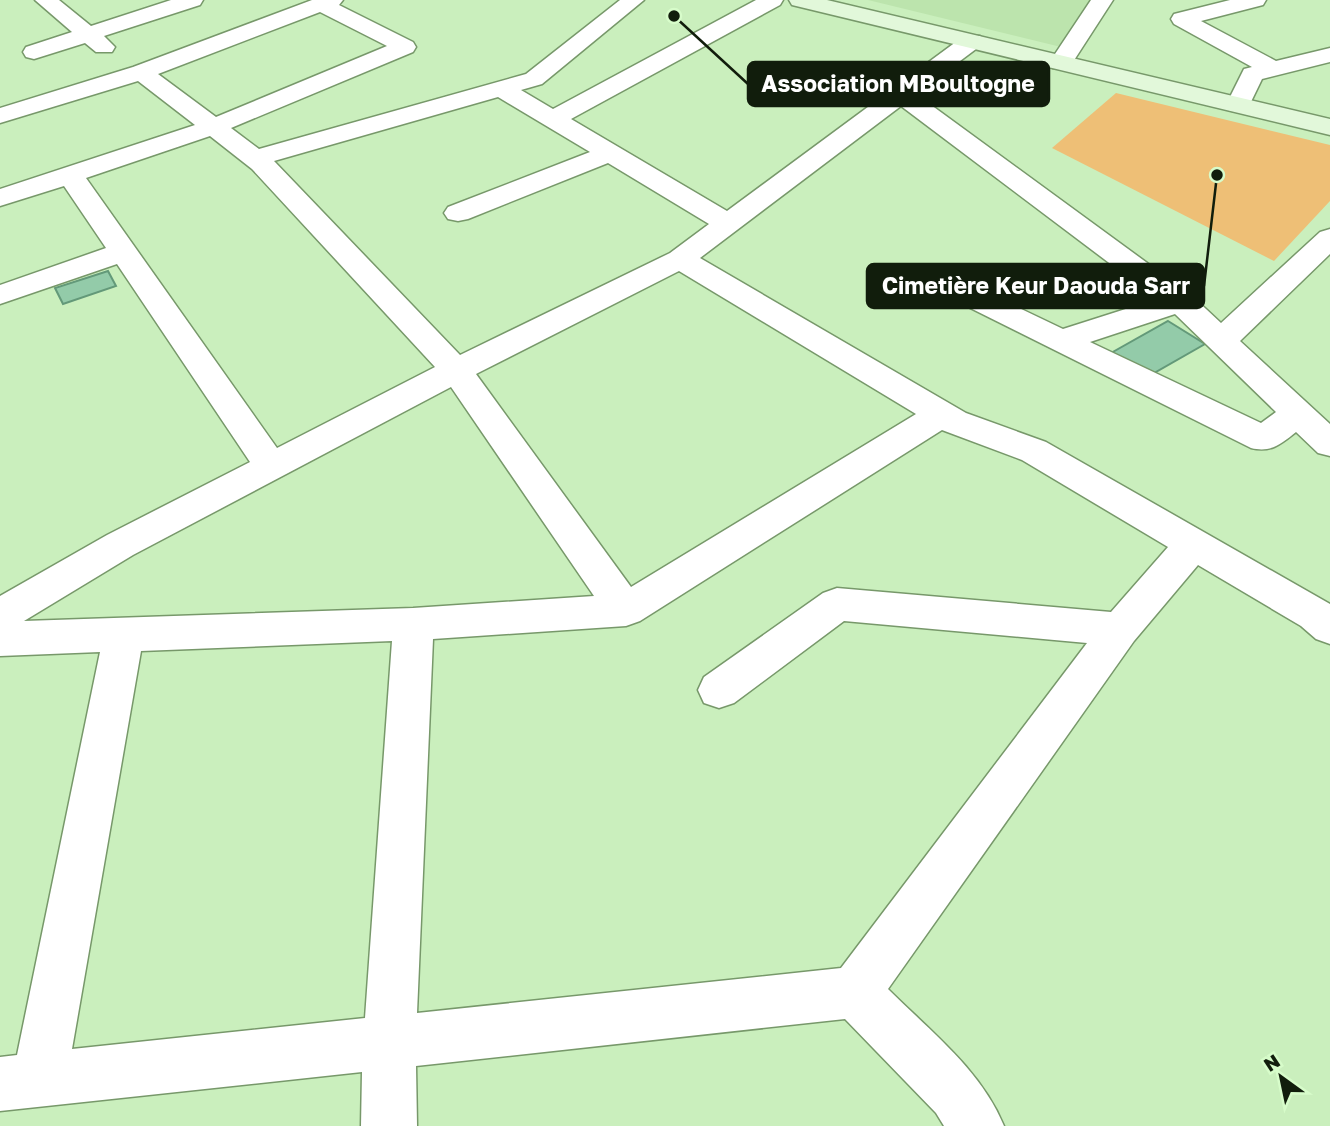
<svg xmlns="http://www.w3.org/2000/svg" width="1330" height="1126" font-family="'Golos Text',sans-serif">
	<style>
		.built { fill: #bce4ad }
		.green { fill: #eebf76 }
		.building { fill: #93cba9; stroke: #639979; stroke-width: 2 }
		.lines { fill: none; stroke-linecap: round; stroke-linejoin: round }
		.street-casing { stroke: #77986a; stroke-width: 3 }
		.secondary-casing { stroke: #77986a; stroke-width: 3 }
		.street { fill: #fff; fill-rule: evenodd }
		.secondary { fill: #e2f8da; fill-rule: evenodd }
		.leader { fill: none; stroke: #111d0c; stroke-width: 2.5 }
		.callout-dot { fill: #111d0c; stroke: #d7fcca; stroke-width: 2.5 }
		.callout { fill: #111d0c; stroke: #111d0c; stroke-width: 2.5 }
		.callout-label { font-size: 23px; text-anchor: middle; font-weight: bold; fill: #fff }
	</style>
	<rect width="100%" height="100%" fill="#caefbd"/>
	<path class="built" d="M868 0H1091L1061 47Z"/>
	<path class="green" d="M1116 93 1330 145V201L1274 261 1052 148Z"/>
	<path class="building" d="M108 271 116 286 63 304 55 288Z
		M1168 321 1205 344 1147 377 1111 353Z"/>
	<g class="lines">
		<defs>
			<path id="street" d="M35 0H59L91 26 171 0H203L200 5 104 36 115 47 112 52H96L85 43 34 59 26 57 23 52 26 47 72 32Z
				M312 0H343L339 5 413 42 416 47 413 52 231 128 259 149 526 74 620 0H644L542 84 521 90 553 109 756 0H783L780 5 571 119 727 211 964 36H980L983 41 980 46 916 94 1191 295 1221 323 1320 232 1330 229V254L1240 341 1330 424V456L1318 453 1296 432C1281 444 1271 453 1251 448L928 287 924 281 928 275 939 272 950 275 1063 329 1157 299 901 106 700 258 966 413 1046 442 1330 604V644L1316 639 1301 626 1198 565 1134 641 888 989C930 1031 981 1070 1004 1126H944L936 1113 845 1019 416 1066 417 1126H361L362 1072 0 1111V1057L17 1055 100 652 0 656V596L107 535 250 462 117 264 0 304V285L106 248 64 186 0 206V189L195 125 138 81 0 123V108L133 67ZM320 12 387 46 216 117 158 74ZM498 97 590 152 448 207 444 213 448 219 458 221 468 219 608 163 709 224 670 253 460 355 274 161ZM210 136 252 169 435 367 277 448 86 178ZM679 271 916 414 631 587 476 374ZM1175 314 1276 412 1261 423 1090 342ZM451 387 594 596 413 608 24 621 133 555ZM942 430 1022 460 1168 547 1111 612 837 588 823 593 704 677 698 690 704 703 719 708 734 703 844 621 1087 643 841 968 417 1013 433 639 626 626 640 621ZM392 641 365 1018 72 1049 141 651Z
				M1091 0H1113L1069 68H1053L1049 63Z
				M1230 0H1266L1263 5 1201 21 1276 61 1330 48V62L1262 79 1247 110 1238 112 1229 110 1226 105 1244 69 1252 67 1174 24 1171 19 1174 14Z"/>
			<path id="secondary" d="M789 0H827L1330 119V135L792 5Z"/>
		</defs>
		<use href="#street" class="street-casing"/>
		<use href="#secondary" class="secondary-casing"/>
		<use href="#street" class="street"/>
		<use href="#secondary" class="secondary"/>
	</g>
	<path class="leader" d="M674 16L748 84M1217 175L1204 286"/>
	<g class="callout-dot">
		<circle cx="674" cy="16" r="7"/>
		<circle cx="1217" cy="175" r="7"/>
	</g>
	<g class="callout">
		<rect x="748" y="62" width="301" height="44" rx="7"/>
		<rect x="867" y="264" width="337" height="44" rx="7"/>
	</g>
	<g class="callout-label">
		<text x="898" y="92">Association MBoultogne</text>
		<text x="1036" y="294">Cimetière Keur Daouda Sarr</text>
	</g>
	<g transform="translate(1281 1077) rotate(327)" stroke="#d7fcca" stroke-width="5" paint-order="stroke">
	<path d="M0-5L12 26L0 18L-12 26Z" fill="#111d0c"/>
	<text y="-10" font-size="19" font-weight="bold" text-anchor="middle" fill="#111d0c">N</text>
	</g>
</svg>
